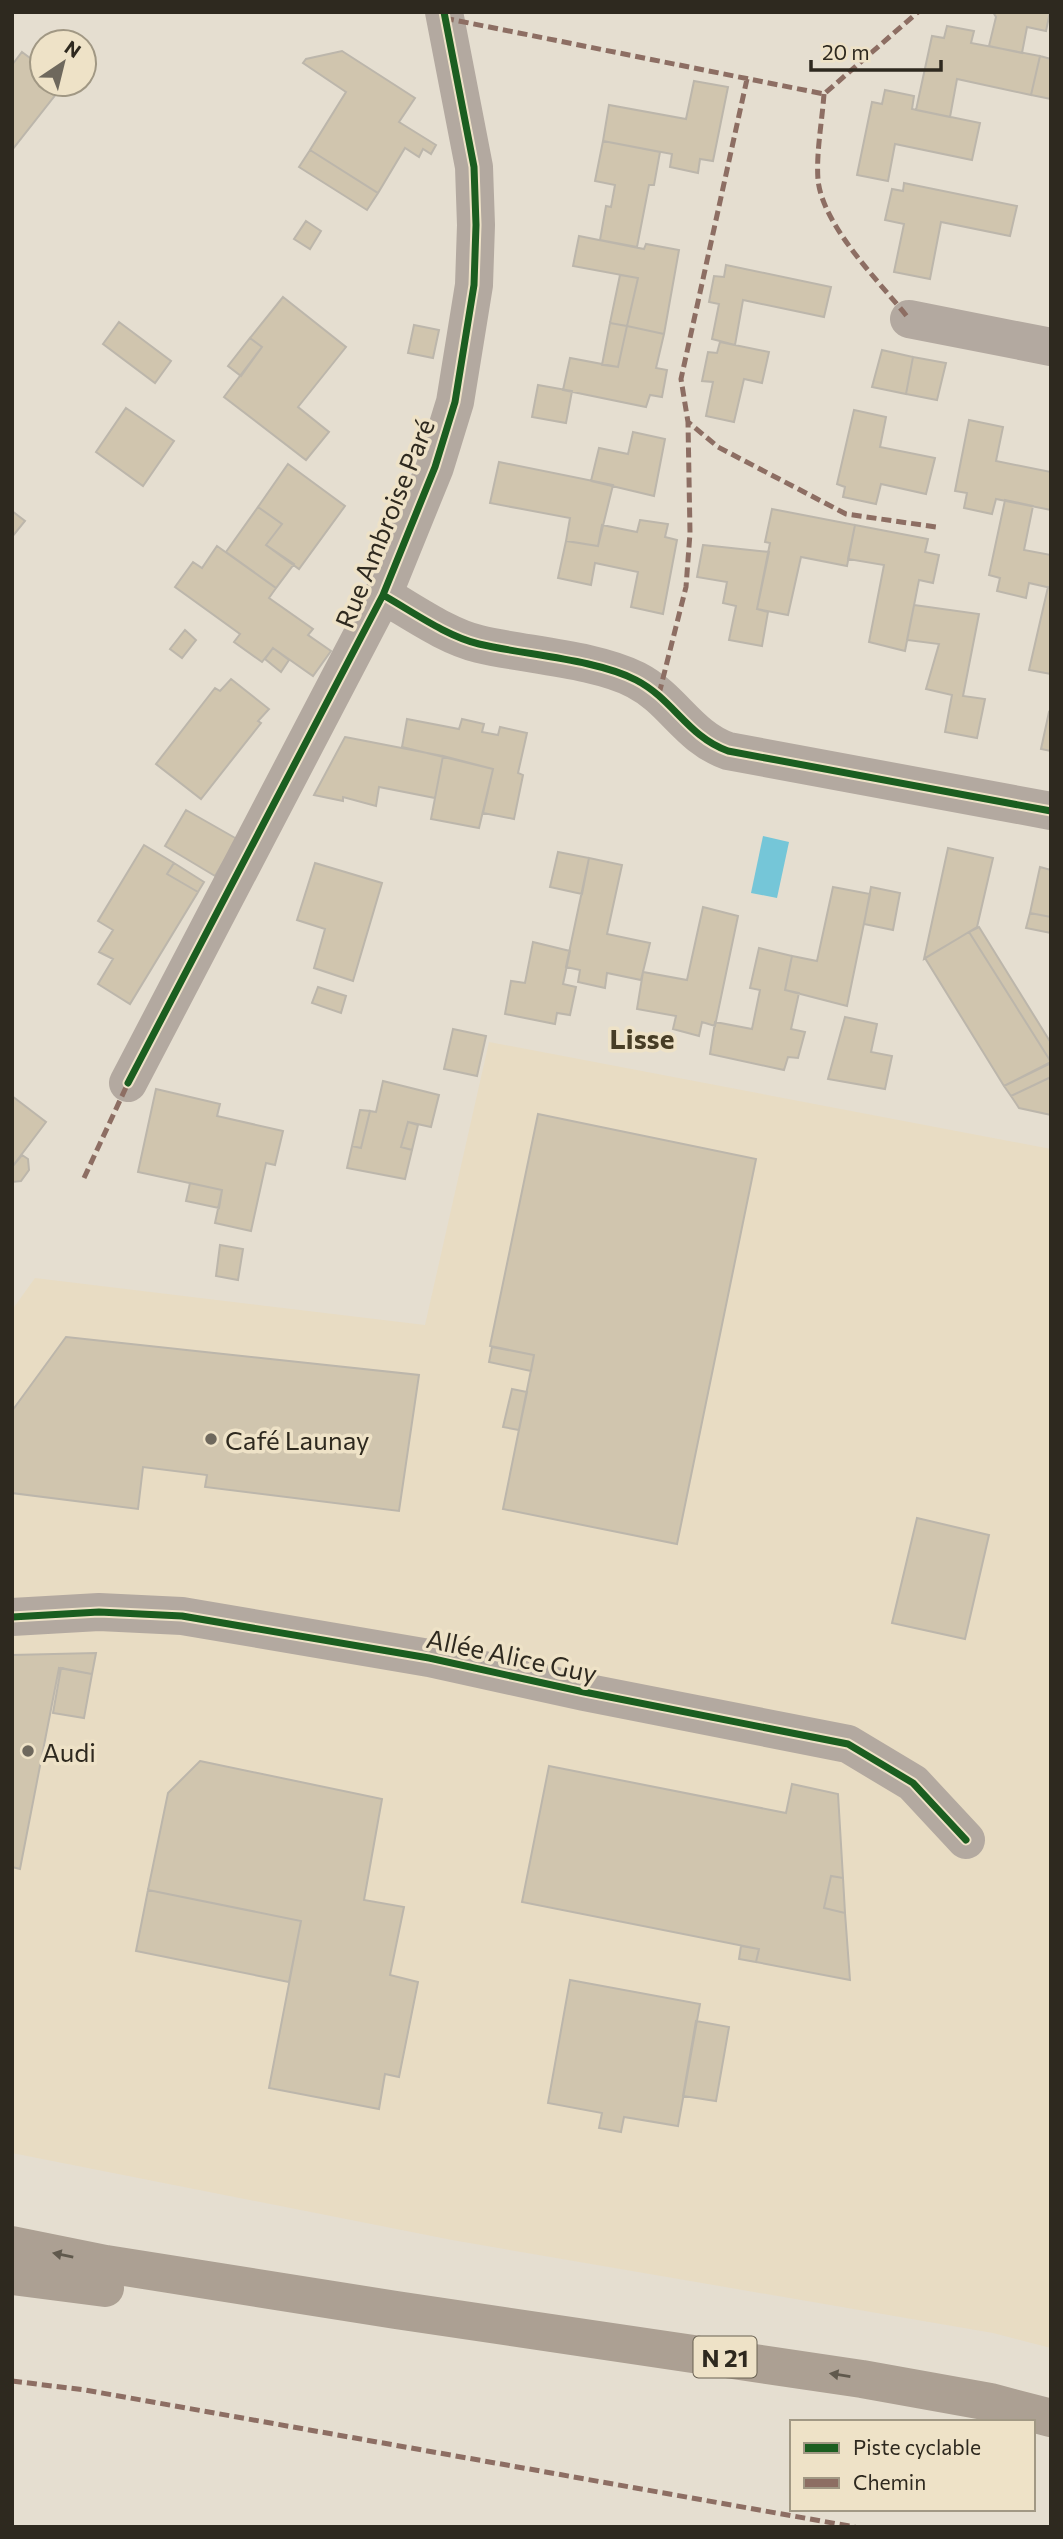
<svg xmlns="http://www.w3.org/2000/svg" width="1063" height="2539" font-family="Commissioner,sans-serif">
	<style>
		.built { fill: #e8dcc3 }
		.water { fill: #75c6d8 }
		.building { fill: #d0c5ae; stroke: #bcb6ab; stroke-width: 2 }
		.lines { fill: none; stroke-linecap: round; stroke-linejoin: round }
		.minor { stroke: #b3a9a0; stroke-width: 38 }
		.major { stroke: #aca093; stroke-width: 38 }
		.quiet { stroke: #8d6e63; stroke-width: 5; stroke-dasharray: 10 5; stroke-linecap: butt }
		.cycleway-casing { stroke: #eee2c7; stroke-width: 11 }
		.cycleway { stroke: #1b5e20; stroke-width: 7 }
		.oneway { fill: #60594d }
		.poi-dot { fill: #6e685d; stroke: #eee2c7; stroke-width: 2.5 }
		.labels { text-anchor: middle; dominant-baseline: central; stroke-width: 7; stroke-linejoin: round; paint-order: stroke }
		.shield { fill: #eee2c7; stroke: #686051; stroke-width: 2 }
		.shield-label { font-size: 24px; font-weight: bold; fill: #2e291f }
		.street-label { font-size: 26px; fill: #2e291f; stroke: #eee2c7 }
		.poi-label { font-size: 26px; fill: #2e291f; stroke: #eee2c7; text-anchor: start }
		.neighbourhood-label { font-size: 28px; font-weight: bold; fill: #473d26; stroke: #eee2c7 }
	</style>
	<rect width="100%" height="100%" fill="#e5ded0"/>
	<path class="built" d="M489 1042 1051 1149V2348L993 2333 452 2240 12 2153V1310L35 1278 425 1325Z"/>
	<path class="water" d="M763 836 789 842 777 898 751 893Z"/>
	<path class="building" d="M993 12H1050L1046 31 1027 27 1022 53 989 46 996 17Z
		M947 26 974 31 971 43 1040 56 1031 95 957 79 950 117 916 110 932 36 944 38Z
		M342 51 415 98 399 122 436 145 431 154 423 149 419 157 405 148 378 193 310 150 346 92 303 63 306 59Z
		M22 52 42 67V84H64L12 150V65Z
		M1040 56 1051 59V99L1031 95Z
		M694 81 728 87 713 161 700 159 698 173 670 167 672 154 603 141 609 105 686 119Z
		M885 90 914 96 912 109 980 123 972 160 895 144 888 181 857 175 872 102 882 104Z
		M603 141 660 152 654 185H649L637 247 600 240 606 206 611 207 615 185 595 181Z
		M310 150 378 193 367 210 299 167Z
		M904 183 1017 206 1010 236 941 222 930 279 894 272 904 224 885 220 892 189 903 191Z
		M306 221 321 231 310 249 294 239Z
		M579 236 644 249 646 244 679 250 664 334 627 326 638 278 573 266Z
		M726 265 831 287 824 317 743 300 735 345 712 339 719 304 709 302 714 276 724 277Z
		M620 275 638 278 627 326 610 323Z
		M283 297 346 347 298 407 329 432 306 460 224 397 262 347 250 338Z
		M119 322 171 361 155 383 103 344Z
		M610 323 627 326 618 367 602 365Z
		M414 325 439 330 433 358 408 353Z
		M627 326 664 334 656 368 667 370 662 397 650 395 646 407 563 390 570 358 618 367Z
		M250 338 262 347 241 376 228 366Z
		M720 342 769 352 762 383 744 379 734 422 706 416 713 382 702 381 708 352 717 353Z
		M882 350 913 357 906 394 872 387Z
		M913 357 946 363 937 400 906 394Z
		M538 385 572 391 566 423 532 417Z
		M126 408 174 441 143 486 96 452Z
		M854 410 886 417 880 447 935 458 926 494 881 484 876 504 843 497 845 487 837 484Z
		M969 420 1003 427 996 461 1051 472V510L996 499 992 514 964 508 967 493 955 491Z
		M633 432 665 439 654 496 591 481 599 448 628 454Z
		M499 462 613 485 598 546 566 541 570 518 490 503Z
		M288 464 345 506 299 569 266 545 282 524 258 507Z
		M1005 500 1033 506 1024 550 1051 555V588L1029 583 1026 598 997 591 1000 578 989 575Z
		M258 507 282 524 266 545 294 564 276 588 226 552Z
		M772 509 855 525 847 566 801 557 788 615 757 609 770 543 765 542Z
		M12 511 25 521 12 537Z
		M640 520 668 524 665 537 677 540 663 614 631 607 638 572 595 563 591 585 558 578 566 541 598 546 602 525 637 532Z
		M855 525 928 539 925 552 939 555 933 583 919 580 905 651 869 642 884 565 848 559Z
		M703 545 769 552 757 609 768 612 762 646 729 640 736 606 723 603 727 582 697 577Z
		M217 546 276 588 269 598 313 629 308 635 331 651 313 676 273 648 262 662 234 642 240 634 175 587 193 562 202 568Z
		M1048 587 1051 588V674L1029 670Z
		M914 605 979 614 963 696 985 699 977 738 945 732 952 695 926 689 939 644 907 640Z
		M185 630 196 640 182 658 170 649Z
		M273 648 289 660 281 672 265 659Z
		M231 679 269 709 258 721 261 723 201 799 156 764 215 688 220 691Z
		M1049 712 1051 713V751L1041 749Z
		M407 719 459 729 462 719 484 724 482 732 498 735 500 727 527 733 518 773 523 775 514 819 483 813 493 769 402 747Z
		M345 737 443 756 435 798 379 787 376 806 343 797V801L314 795Z
		M443 756 493 769 479 828 431 819Z
		M186 810 237 839 215 876 165 846Z
		M144 845 174 863 167 874 198 892 130 1004 98 984 113 959 99 952 113 930 98 921Z
		M948 848 993 858 977 927 924 959Z
		M558 852 589 858 582 894 550 887Z
		M589 858 622 865 607 934 650 943 641 980 607 973 605 988 578 982 580 970 566 967Z
		M174 863 204 882 198 892 167 874Z
		M315 863 382 883 353 981 314 968 325 929 297 920Z
		M1040 867 1051 870V917L1030 913Z
		M833 887 870 894 847 1006 785 990 792 956 817 961Z
		M871 887 900 893 893 930 864 924Z
		M703 907 738 916 715 1026 702 1022 699 1036 673 1029 676 1016 637 1009 643 972 687 980Z
		M1030 913 1051 917V933L1026 928Z
		M979 927 1051 1043V1062L969 932Z
		M969 932 1051 1062 1004 1086 925 958Z
		M533 942 570 951 563 984 576 987 570 1015 557 1013 555 1024 505 1014 511 981 525 983Z
		M759 948 792 956 785 990 799 993 791 1029 805 1032 798 1058 788 1057 784 1070 710 1054 715 1022 752 1029 760 990 750 988Z
		M318 987 346 996 341 1013 312 1003Z
		M845 1017 877 1024 871 1052 892 1056 885 1089 828 1079Z
		M453 1029 486 1036 477 1076 444 1069Z
		M1051 1063V1077L1011 1096 1004 1086Z
		M1051 1077V1115L1019 1108 1011 1096Z
		M383 1081 439 1095 431 1127 408 1122 401 1147 412 1150 405 1179 347 1168 352 1146 361 1148 370 1111 376 1112Z
		M156 1089 220 1104 217 1116 283 1131 275 1165 266 1163 251 1231 215 1223 222 1190 138 1172Z
		M12 1096 46 1122 12 1167Z
		M360 1110 370 1111 361 1148 352 1146Z
		M538 1114 756 1159 677 1544 503 1509 534 1355 490 1346Z
		M408 1122 418 1125 412 1150 401 1147Z
		M22 1155 28 1159 29 1170 21 1181 12 1182V1167Z
		M190 1183 222 1190 219 1208 186 1201Z
		M220 1245 243 1249 238 1280 216 1276Z
		M66 1337 419 1375 399 1511 205 1487 207 1475 143 1467 138 1509 12 1493V1411Z
		M492 1347 534 1355 531 1371 489 1362Z
		M512 1389 527 1392 519 1430 503 1427Z
		M917 1518 989 1535 965 1639 892 1623Z
		M96 1653 92 1674 59 1668 20 1869 12 1867V1655Z
		M61 1668 92 1674 84 1718 53 1713Z
		M200 1761 382 1799 364 1900 404 1907 390 1975 418 1982 399 2077 385 2074 379 2109 269 2088 301 1921 148 1890 168 1793Z
		M549 1766 786 1813 792 1784 838 1794 843 1878 831 1876 824 1908 845 1913 850 1980 756 1962 759 1949 522 1902Z
		M831 1876 843 1878 845 1913 824 1908Z
		M148 1890 301 1921 289 1982 136 1951Z
		M741 1946 759 1949 756 1962 739 1959Z
		M570 1980 700 2004 678 2126 624 2117 621 2132 599 2128 602 2113 548 2103Z
		M696 2021 729 2027 716 2101 683 2096Z"/>
	<g class="lines">
		<path class="minor" d="M909 319 1051 347
			M383 595C413 612 446 636 479 644 525 655 595 659 636 680 673 699 688 737 728 751L1051 811
			M128 1083 383 595 435 467 455 402 474 285 476 225 474 167 444 12
			M12 1617 99 1612 182 1616 429 1658 584 1692 848 1744 913 1783 966 1840"/>
		<path class="major" d="M12 2245 106 2264 396 2310 862 2379 990 2402 1051 2418
			M12 2276 105 2288"/>
		<path class="quiet" d="M444 18 824 94 918 12
			M747 79 681 379 688 422 718 447 846 514 936 527
			M824 94C822 122 816 153 818 180 823 227 881 283 909 319
			M659 694 686 587 690 533 688 422
			M84 1178 128 1083
			M12 2381 85 2390 855 2527"/>
		<defs>
			<path id="cycleway" d="M383 595C413 612 446 636 479 644 525 655 595 659 636 680 673 699 688 737 728 751L1051 811
				M128 1083 383 595 435 467 455 402 474 285 476 225 474 167 444 12
				M12 1617 99 1612 182 1616 429 1658 584 1692 848 1744 913 1783 966 1840"/>
		</defs>
		<use href="#cycleway" class="cycleway-casing"/>
		<use href="#cycleway" class="cycleway"/>
	</g>
	<defs><path id="oneway-solid" d="M-6-.8H1V-3.2L6.5 0L1 3.2V.8H-6Z" transform="scale(1.75)"/></defs>
	<g class="oneway">
		<use href="#oneway-solid" transform="translate(63 2255) rotate(-168)"/>
		<use href="#oneway-solid" transform="translate(840 2375) rotate(-171)"/>
	</g>
	<g class="poi-dot">
		<circle cx="211" cy="1439" r="7"/>
		<circle cx="28" cy="1751" r="7"/>
	</g>
	<g class="labels">
		<rect class="shield" x="693.5" y="2336.5" width="63" height="41" rx="5"/>
		<g class="shield-label">
			<text x="725" y="2357">N 21</text>
		</g>
		<g class="street-label">
			<text transform="translate(384 523) rotate(-68)">Rue Ambroise Paré</text>
			<text transform="translate(512 1655) rotate(12)">Allée Alice Guy</text>
		</g>
		<g class="poi-label">
			<text x="225" y="1439">Café Launay</text>
			<text x="42" y="1751">Audi</text>
		</g>
		<g class="neighbourhood-label">
			<text x="642" y="1038">Lisse</text>
		</g>
	</g>
	<rect width="1063" height="2539" fill="none" stroke="#2e291f" stroke-width="28"/>
	<rect x="790" y="2420" width="245" height="91" fill="#eee2c7" stroke="#a19884" stroke-width="2"/>
	<rect x="804" y="2443" width="35" height="10" fill="#1b5e20" stroke="#a19884" stroke-width="2"/>
	<text x="853" y="2455" font-size="21" fill="#2e291f">Piste cyclable</text>
	<rect x="804" y="2478" width="35" height="10" fill="#8d6e63" stroke="#a19884" stroke-width="2"/>
	<text x="853" y="2490" font-size="21" fill="#2e291f">Chemin</text>
	<g transform="translate(63 63) rotate(35)"><circle r="33" fill="#eee2c7" stroke="#a19884" stroke-width="2"/>
	<path d="M0-5L12 26L0 18L-12 26Z" fill="#6e685d"/>
	<text y="-10" font-size="19" font-weight="bold" text-anchor="middle" fill="#2e291f">N</text>
	</g>
	<path d="M811 60v10h130v-10" fill="none" stroke="#2e291f" stroke-width="3.5"/>
	<text x="822" y="60" font-size="21" fill="#2e291f" stroke="#eee2c7" stroke-width="5" paint-order="stroke">20 m</text>
</svg>
